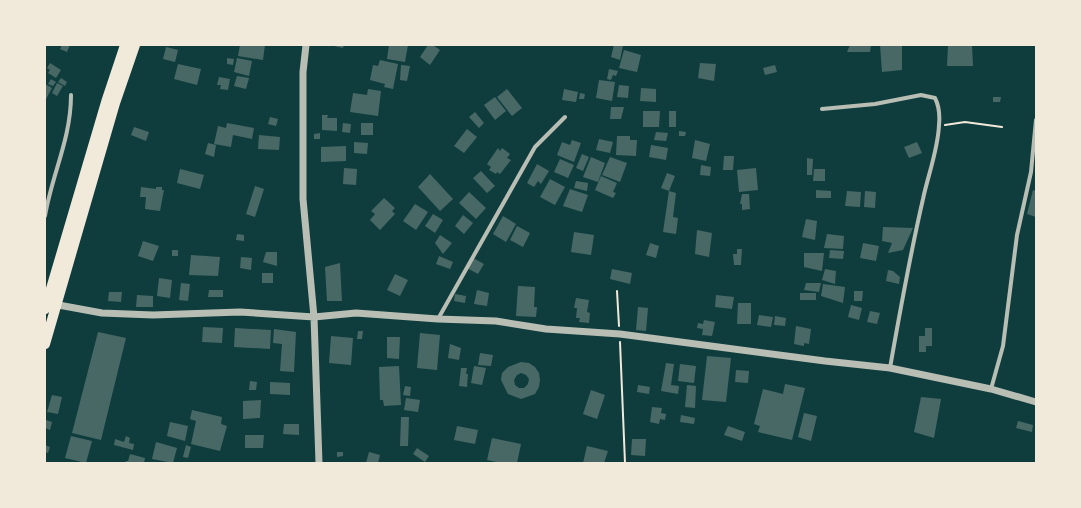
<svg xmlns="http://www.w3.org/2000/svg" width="1081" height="508" font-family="'Crimson Pro',serif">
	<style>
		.building { fill: #486865; fill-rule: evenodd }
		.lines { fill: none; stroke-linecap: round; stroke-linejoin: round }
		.path { stroke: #f1e9da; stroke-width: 2 }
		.minor { stroke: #b8beb3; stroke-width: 4 }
		.tertiary { stroke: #b8beb3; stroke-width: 7 }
		.trunk { stroke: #f1e9da; stroke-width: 10 }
	</style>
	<rect width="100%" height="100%" fill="#0f3d3e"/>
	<path class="building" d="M62 45H70L67 52 60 49Z
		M240 45H265L263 60 238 56Z
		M330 45H344L343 48Z
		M389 45H408L405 62 387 59Z
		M428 45H433L440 50 430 65 420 57Z
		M614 45 623 46 620 60 611 57Z
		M850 45H871L870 52H847Z
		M880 45H902V70L882 72Z
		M948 45H972L973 66H947Z
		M166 47 178 50 175 62 163 59Z
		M624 50 641 55 637 72 619 68Z
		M227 58 234 59 233 65 227 64Z
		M237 58 252 61 249 76 234 72Z
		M380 60 398 64 393 89 384 87 385 84 370 80 373 65 378 66Z
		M50 63 61 70 56 78 48 73 50 70 47 68Z
		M700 63 716 64 714 81 698 78Z
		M178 64 201 69 197 85 174 79Z
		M401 65 410 66 407 81 400 80Z
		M775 65 777 72 765 75 763 68Z
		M609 69 618 71 616 76 613 75 611 80 607 79Z
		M237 76 249 78 246 89 234 86Z
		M219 77 230 79 228 90 220 89 221 85H217Z
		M61 78 67 82 65 86 58 82Z
		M51 79 56 82 53 86 48 84Z
		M599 80 615 82 612 101 596 98Z
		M57 83 63 86 57 96 52 93Z
		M45 84 52 88 45 101Z
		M619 85 629 86 628 98 617 97Z
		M641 88 656 89V102L640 101Z
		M368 89 381 91 378 116 350 112 353 93 367 95Z
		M507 89 522 108 512 116 497 97Z
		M564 89 578 92 576 102 562 100Z
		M580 93 585 94 584 99H579Z
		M495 97 506 111 495 120 484 105Z
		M993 97H1001L1000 102H993Z
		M611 107H624L621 119H610Z
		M643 111H660L659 127H643Z
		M669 111H676V127H669Z
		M475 112 484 123 479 128 469 117Z
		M322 115H328L327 118H337V131L322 130Z
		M270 117 278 119 276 126 268 124Z
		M227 123 254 128 252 139 233 135 231 147 214 144 218 126 226 128Z
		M343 123 351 124 350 133 342 132Z
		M361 123H373V135H361Z
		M134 127 149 132 146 141 131 135Z
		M467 129 477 137 464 153 454 146Z
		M679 131 686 132 685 136H679Z
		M656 132 668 133 666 141 654 140Z
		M320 133V139H314V134Z
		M259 135 280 137 279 150 258 149Z
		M617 136H630V140H637L636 156 616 155Z
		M599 139 613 142 610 153 596 150Z
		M572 140 581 143 574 162 557 155 562 142 570 145Z
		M695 140 710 144 706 161 692 158Z
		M354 142 368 143 367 154 354 153Z
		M917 142 922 153 909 158 904 147Z
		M208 143 216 145 214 157 205 154Z
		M651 145 668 148 666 160 649 157Z
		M346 146V161L321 162V147Z
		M498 148 500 151 502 148 510 154 507 158 511 160 500 174 497 172 496 174 489 170 491 167 487 164Z
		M582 154 589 157 583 171 576 168Z
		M724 156H734L733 170H723Z
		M591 157 605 163 598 182 583 177Z
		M610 157 627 163 620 182 602 175Z
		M807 158 813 159 812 175H807Z
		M560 159 574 165 568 178 554 172Z
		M537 164 549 171 541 184 538 181 534 187 527 183Z
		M701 165 711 167 710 176 700 175Z
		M344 168 357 169 356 185 343 184Z
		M756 168 758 190 739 192 737 170Z
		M180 169 204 175 200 189 177 183Z
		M814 169H825V181H813Z
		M481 171 495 186 487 193 473 178Z
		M667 173 675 176 669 191 661 188Z
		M430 174 453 199 440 211 418 187Z
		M601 176 617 183 613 192 616 193 613 198 595 190Z
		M550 179 565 187 555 205 540 197Z
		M576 181 588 183 587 191 574 188Z
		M255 186 264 189 255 217 246 214Z
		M141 187 156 189V187H162V190H164L160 211 145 209 146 197H140Z
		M570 189 588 195 582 212 563 206Z
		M816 190 831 191V198H816Z
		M1033 190 1036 191V217L1027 214Z
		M669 191 676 193 673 217 678 218 676 234 663 232Z
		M847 191 861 192 860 207 845 206Z
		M865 191 876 192 875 208 864 207Z
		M469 192 486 208 476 219 459 203Z
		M742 194H749L750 209 742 210V204H740Z
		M384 198 395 208 392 211 395 214 380 230 370 220 375 214 371 211Z
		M415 204 428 212 416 230 403 221Z
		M433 214 443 220 435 233 425 226Z
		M463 215 473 223 464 234 455 226Z
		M503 216 516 224 506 242 493 234Z
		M806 219 817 221 815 240 802 237Z
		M517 226 530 233 523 247 510 240Z
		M883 227 913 228 903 250 888 253 892 243 882 241Z
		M697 230 712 233 709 257 695 254Z
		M574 232 594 235 591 255 571 252Z
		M237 234 244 235V241L236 240Z
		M827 234 844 236 843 249 824 248Z
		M440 235 452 243 443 254 435 243Z
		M143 241 159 246 153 261 138 256Z
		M650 243 659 246 656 258 646 255Z
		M863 243 879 246 876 261 860 258Z
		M737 249H742L741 265H734L733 254H737Z
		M172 250H178V256H172Z
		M830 250 844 251 843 259 829 258Z
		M266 252H277V266L263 262Z
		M804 253H824L822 271 804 267Z
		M191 255 220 257 218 276 189 275Z
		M439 256 453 262 450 269 436 264Z
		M241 257 252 258 251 270 240 268Z
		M473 258 484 264 478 274 467 268Z
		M340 263 342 301H327L325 267Z
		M612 269 632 273 630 284 610 279Z
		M825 269 836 271 835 284 822 280Z
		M888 270 893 271 900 277 899 284 886 281Z
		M262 273H273V283H262Z
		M395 274 408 280 400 296 387 290Z
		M159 278 172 280 170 298 157 296Z
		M181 283 190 284 188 301 179 300Z
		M806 283H821L819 292 804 290Z
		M823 284 845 287 843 303 821 296Z
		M518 286 535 287 534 307H537L536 317 516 316Z
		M209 290H223V297H208Z
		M477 290 489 293 487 306 474 304Z
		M854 291H863L862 301H854Z
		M109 292H122L121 302 108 301Z
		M800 293H816V300H800Z
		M455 294 466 296 465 303 454 301Z
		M137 295 153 296V307H136Z
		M716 295 734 297 732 309 715 307Z
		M576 298 589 300 587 312 590 313 589 323 579 322 580 318H576L577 308H574Z
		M738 303H751V324H737Z
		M851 305 862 308 859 320 848 317Z
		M638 307 648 308 646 331 636 330Z
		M870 311 880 313 877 324 867 322Z
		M759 315 773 317 771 327 757 325Z
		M775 316 786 318 785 326 774 325Z
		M704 320 715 322 712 336 702 335 703 329 697 328 698 323 703 324Z
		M796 326 811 329 809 344 804 343V346L794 344Z
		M203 327 223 328 222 343 202 342Z
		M235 328 271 330 270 349 234 347Z
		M925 328H932V346H926V352H919V336H925Z
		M274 329 296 332 294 372 280 371 282 344 273 343Z
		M358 331H363L362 339H357Z
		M98 332 126 338 101 440 72 433Z
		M420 333 440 335 437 370 417 368Z
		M331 336 353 338 351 365 329 363Z
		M387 337H400L399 359 387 358Z
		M450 344 461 348 459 360 448 358Z
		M480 353 493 355 491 366 478 365Z
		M707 356 731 358 726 402 702 400Z
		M521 362 529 363 535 367 539 373 540 380 539 387 535 394 521 399 508 394 501 380 502 373 508 367ZM521 373 526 375 529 379 528 384 524 388H519L515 385 514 380 517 375Z
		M666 363 674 364 671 385 679 386 678 394 661 391Z
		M680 364 696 366 694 383 678 381Z
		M399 366 401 405 384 406 383 400H380L379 367Z
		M474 366 486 368 482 385 471 383Z
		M461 368H467L466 374H468L467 387 459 386Z
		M736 370 749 371 748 383 735 382Z
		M250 381 257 382 256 390H249Z
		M270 382 290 383V395L270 394Z
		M785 384 805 388 792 440 758 432 760 426 754 424 763 389 783 394Z
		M638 385 650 387 649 394 637 392Z
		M687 385 696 386 695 408 685 407Z
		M405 386 411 387 410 396 403 395Z
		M591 390 605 395 597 419 583 414Z
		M52 395 62 397 58 414 47 412Z
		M921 397 941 399 934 438 914 432Z
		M406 398 420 400 418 412 404 410Z
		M261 400 260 418 243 419V401Z
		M652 407 662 408 661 413 666 414 665 420 660 419 659 424 650 422Z
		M192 410 222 417 221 424 227 426 220 451 191 444 196 421 190 419Z
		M804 413 817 416 811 441 798 437Z
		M681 415 695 418 694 424 680 422Z
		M401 417H409L408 446H400Z
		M46 420 52 422 50 430 45 428Z
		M1018 421 1033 425 1032 432 1016 428Z
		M170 422 188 426 185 441 167 436Z
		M284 424H299V435L283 434Z
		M457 426 478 430 475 444 454 440Z
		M728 426 745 432 742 441 724 435Z
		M245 435H264L263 448H245Z
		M71 436 92 441 86 463 65 458Z
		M126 436 130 438 129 443 134 444 133 450 114 445 115 439 124 442Z
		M492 438 521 444 517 463H501L487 460Z
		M632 439H646L645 456 631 455Z
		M156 442 177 448 173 463 152 459Z
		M45 445 50 447 48 453 45 452Z
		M186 445 191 447 188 458 183 457Z
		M587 446 608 451 604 463H583Z
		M417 448 429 456 425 462 413 454Z
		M337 452H343V456L337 457Z
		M369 452 380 455 378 463H366Z
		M130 454 145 458 144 463H125L126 461H128Z"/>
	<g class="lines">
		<path class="path" d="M945 125 965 122 1002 127
			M617 291 619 326
			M620 342 625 463"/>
		<path class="minor" d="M822 109 875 104 921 95 935 98C939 106 940 115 939 125 938 150 928 175 923 199 910 255 900 311 890 368
			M45 216C52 174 71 139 71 95
			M438 319 535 147 565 117
			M991 389 1003 346 1017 235 1031 172 1036 120"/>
		<path class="tertiary" d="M306 45 303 72V199L314 317 319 463
			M53 304 102 313 153 315 240 312 314 317 356 313 438 319 496 321 546 329 620 334 825 361 890 368 991 389 1036 402"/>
		<path class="trunk" d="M45 309 107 99 125 45
			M45 344 115 103 135 45"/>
	</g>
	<rect width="1081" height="508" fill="none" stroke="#f1e9da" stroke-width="92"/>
</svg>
